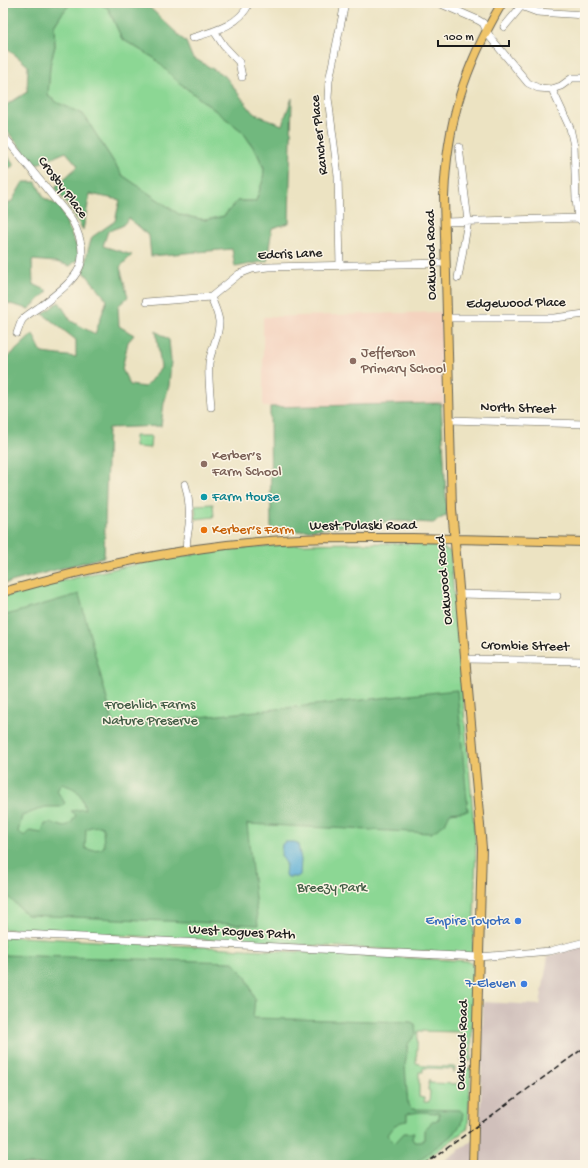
<svg xmlns="http://www.w3.org/2000/svg" width="588" height="1168" font-family="'Gochi Hand',sans-serif">
	<style>
		.built { fill: #f4d3bf }
		.industrial { fill: #d0c0bb }
		.green { fill: #8cd794; stroke: #547a58 }
		.forest { fill: #71b87e; stroke: #466a4d; fill-rule: evenodd }
		.water { fill: #5aaed6; stroke: #3b6579 }
		.lines { fill: none; stroke-linecap: round; stroke-linejoin: round }
		.minor-casing { stroke: #656256; stroke-width: 8 }
		.major-casing { stroke: #656256; stroke-width: 10 }
		.minor { stroke: #fff; stroke-width: 7 }
		.major { stroke: #efc469; stroke-width: 8 }
		.rail { stroke: #1c1c1c; stroke-width: 1.5; stroke-dasharray: 6 3; stroke-linecap: butt }
		.education-dot { fill: #8d6e63; stroke: #fcf5e5; stroke-width: 1.5 }
		.culture-dot { fill: #0f9aa8; stroke: #fcf5e5; stroke-width: 1.5 }
		.food-dot { fill: #e8710a; stroke: #fcf5e5; stroke-width: 1.5 }
		.shop-dot { fill: #3f7fe0; stroke: #fcf5e5; stroke-width: 1.5 }
		.labels { text-anchor: middle; dominant-baseline: central; stroke-width: 3; stroke-linejoin: round; paint-order: stroke }
		.street-label { font-size: 14px; fill: #1c1c1c; stroke: #fcf5e5 }
		.education-label { font-size: 14px; fill: #785e54; stroke: #fcf5e5; text-anchor: start }
		.culture-label { font-size: 14px; fill: #0d838f; stroke: #fcf5e5; text-anchor: start }
		.food-label { font-size: 14px; fill: #c56008; stroke: #fcf5e5; text-anchor: start }
		.park-label { font-size: 14px; fill: #435d46; stroke: #fcf5e5 }
		.shop-label { font-size: 14px; fill: #366cbe; stroke: #fcf5e5; text-anchor: end }
	</style>
	<rect width="100%" height="100%" fill="#fcf5e5"/>
	<filter id="ink" filterUnits="userSpaceOnUse"><feTurbulence type="fractalNoise" baseFrequency=".025" numOctaves="2"/><feDisplacementMap in="SourceGraphic" scale="8" xChannelSelector="R" yChannelSelector="G"/><feConvolveMatrix kernelMatrix="1 2 1 2 8 2 1 2 1" color-interpolation-filters="sRGB"/></filter>
	<filter id="wash" filterUnits="userSpaceOnUse"><feTurbulence type="fractalNoise" baseFrequency=".012" numOctaves="4" result="noise"/><feDisplacementMap in="SourceGraphic" scale="16" xChannelSelector="R" yChannelSelector="G"/><feGaussianBlur stdDeviation="0.9" result="paint"/><feColorMatrix in="noise" values="0 0 0 0 0 0 0 0 0 0 0 0 0 0 0 0 0 1.4 0 .05"/><feComposite in="paint" operator="in"/></filter>
	<g filter="url(#wash)">
		<rect width="100%" height="100%" fill="#ece3c2"/>
		<path class="built" d="M441 312 444 405 263 407V317Z"/>
		<path class="industrial" d="M585 945V1165H438L480 1135 483 1002 540 1005 548 956Z"/>
		<path class="green" d="M77 3H97L108 8 122 39 154 58 177 81 243 132 257 153 264 169 263 180 256 201H237L224 216 206 220 180 215 122 175 83 114 58 103 48 96 50 65 55 46 54 26 61 15 70 4Z
			M135 436H151L150 448 135 447Z
			M213 504 214 517 196 519 195 505Z
			M356 543 441 544 444 545V549L450 551 476 848 473 954 3 929V597C76 576 150 559 226 550 269 544 313 544 356 543Z
			M3 936 468 961 470 962 474 967 471 1061H460L464 1060 465 1036 461 1035V1032L418 1031 416 1063 426 1066 455 1067 454 1073 453 1069 423 1068V1072H419V1097L424 1098V1102H429L430 1091 428 1090 429 1079 430 1083 459 1084 460 1067 471 1068 468 1125 467 1129 418 1165H3Z"/>
		<path class="forest" d="M3 3H77L70 4 61 15 54 26 55 46 50 65 48 96 58 103 83 114 122 175 180 215 206 220 224 216 237 201H256L263 180 264 168 257 153 243 132 177 81 154 58 122 39 108 8 97 3H145L186 42 192 57 225 76 253 113 282 125 292 98 289 223 272 228 267 261 235 267 232 249 151 256 149 236 129 218 122 226 108 231 103 246 132 255 120 267 128 297 118 306 119 326 134 335 128 342 122 369 130 385 145 387 161 368 156 331 169 340 171 361 169 386 164 403 161 426 108 428 104 557 3 584V362L33 334 42 353 76 357V340L43 314 59 302 71 321 95 334 107 300 84 272 88 250 92 237 115 221 120 200 90 194 83 230 75 216 55 187 78 166 66 152 35 165 3 126V107L27 92 28 66 6 47 3 55Z
			M3 149H4L14 166 3 170Z
			M23 182H36L44 198 59 206 77 247 79 258 70 266 56 262 32 260 33 284 48 291 29 309 3 302V207L12 201Z
			M441 403 447 515 433 523 394 521 271 534 270 407Z
			M79 594 114 726 457 690 468 811 450 813 445 824 431 833 247 824 258 925 27 915 3 892V616ZM61 784C79 789 80 792 85 809L71 811 76 815 71 823 64 827 52 823 45 824 42 833 30 831 25 836 18 832 22 816 45 807H61L65 803 57 791ZM101 826 103 829 104 847 101 849 89 850 85 848 86 829 91 827Z
			M3 955 233 962 246 977 255 999 253 1018 411 1022 415 1024 416 1034 408 1044 405 1066 408 1105 412 1109 460 1110 463 1113 461 1124 454 1134 412 1165H3ZM420 1112 439 1113V1119L432 1122 424 1130V1140L420 1142H414L412 1138 414 1133H404L395 1143 387 1135C393 1126 397 1122 407 1121V1114Z"/>
		<path class="water" d="M285 842H295L298 844 301 860 300 875 297 877H288L285 875 286 863 281 856 282 844Z"/>
	</g>
	<g filter="url(#ink)">
		<g class="lines">
			<defs>
				<path id="minor" d="M439 3 478 20 483 23 490 37 528 83 538 88 552 89 561 86 572 78H585
					M513 3 537 12 585 15
					M583 15 585 3
					M504 27 524 3
					M214 31 224 46 239 62 242 77
					M192 38C212 32 241 25 249 3
					M552 89 570 128 574 146 576 199 578 218 585 224
					M3 135 72 220C96 266 75 279 41 306 35 310 28 314 23 319 20 322 19 329 17 333
					M445 222 578 218
					M340 266 338 176 328 98 329 81 345 3
					M458 278 468 221 459 147
					M146 302 211 297 239 274 252 269 268 267 445 263
					M447 318H554L585 314
					M211 407C210 392 208 377 209 363 211 349 220 335 219 321 218 313 214 305 211 297
					M450 420 585 424
					M185 484C189 497 190 511 189 525 188 534 185 542 187 550
					M459 594 557 596
					M465 659 585 661
					M3 933 479 957 550 951 585 942"/>
				<path id="major" d="M3 592C87 568 171 549 258 542 309 537 361 538 412 538 470 539 527 541 585 542
					M473 1165 482 848 452 509 444 197C447 121 464 68 502 3"/>
			</defs>
			<use href="#minor" class="minor-casing"/>
			<use href="#major" class="major-casing"/>
			<use href="#minor" class="minor"/>
			<use href="#major" class="major"/>
			<path class="rail" d="M424 1165 585 1047"/>
		</g>
	</g>
	<g class="education-dot">
		<circle cx="353" cy="361" r="4"/>
		<circle cx="204" cy="464" r="4"/>
	</g>
	<circle class="culture-dot" cx="204" cy="497" r="4"/>
	<circle class="food-dot" cx="204" cy="530" r="4"/>
	<g class="shop-dot">
		<circle cx="518" cy="921" r="4"/>
		<circle cx="524" cy="984" r="4"/>
	</g>
	<g class="labels">
		<g class="street-label">
			<text transform="translate(320 135) rotate(-96)">Rancher Place</text>
			<text transform="translate(62 188) rotate(53)">Crosby Place</text>
			<text transform="translate(290 255) rotate(-2)">Edcris Lane</text>
			<text transform="translate(432 255) rotate(-91)">Oakwood Road</text>
			<text transform="translate(516 304) rotate(-1)">Edgewood Place</text>
			<text transform="translate(518 409) rotate(2)">North Street</text>
			<text x="363" y="526">West Pulaski Road</text>
			<text transform="translate(445 580) rotate(-95)">Oakwood Road</text>
			<text transform="translate(525 647) rotate(1)">Crombie Street</text>
			<text transform="translate(242 933) rotate(3)">West Rogues Path</text>
			<text transform="translate(463 1045) rotate(-88)">Oakwood Road</text>
		</g>
		<g class="education-label">
			<text x="361" y="353">Jefferson<tspan x="361" dy="16">Primary School</tspan></text>
			<text x="212" y="456">Kerber’s<tspan x="212" dy="16">Farm School</tspan></text>
		</g>
		<g class="culture-label">
			<text x="212" y="497">Farm House</text>
		</g>
		<g class="food-label">
			<text x="212" y="530">Kerber’s Farm</text>
		</g>
		<g class="park-label">
			<text x="150" y="705">Froehlich Farms<tspan x="150" dy="16">Nature Preserve</tspan></text>
			<text x="332" y="888">Breezy Park</text>
		</g>
		<g class="shop-label">
			<text x="510" y="921">Empire Toyota</text>
			<text x="516" y="984">7-Eleven</text>
		</g>
	</g>
	<rect width="588" height="1168" fill="none" stroke="#fcf5e5" stroke-width="16"/>
	<path d="M438 40v6h71v-6" fill="none" stroke="#1c1c1c" stroke-width="2"/>
	<text x="444" y="40" font-size="12" fill="#1c1c1c" stroke="#fcf5e5" stroke-width="3" paint-order="stroke">100 m</text>
</svg>
